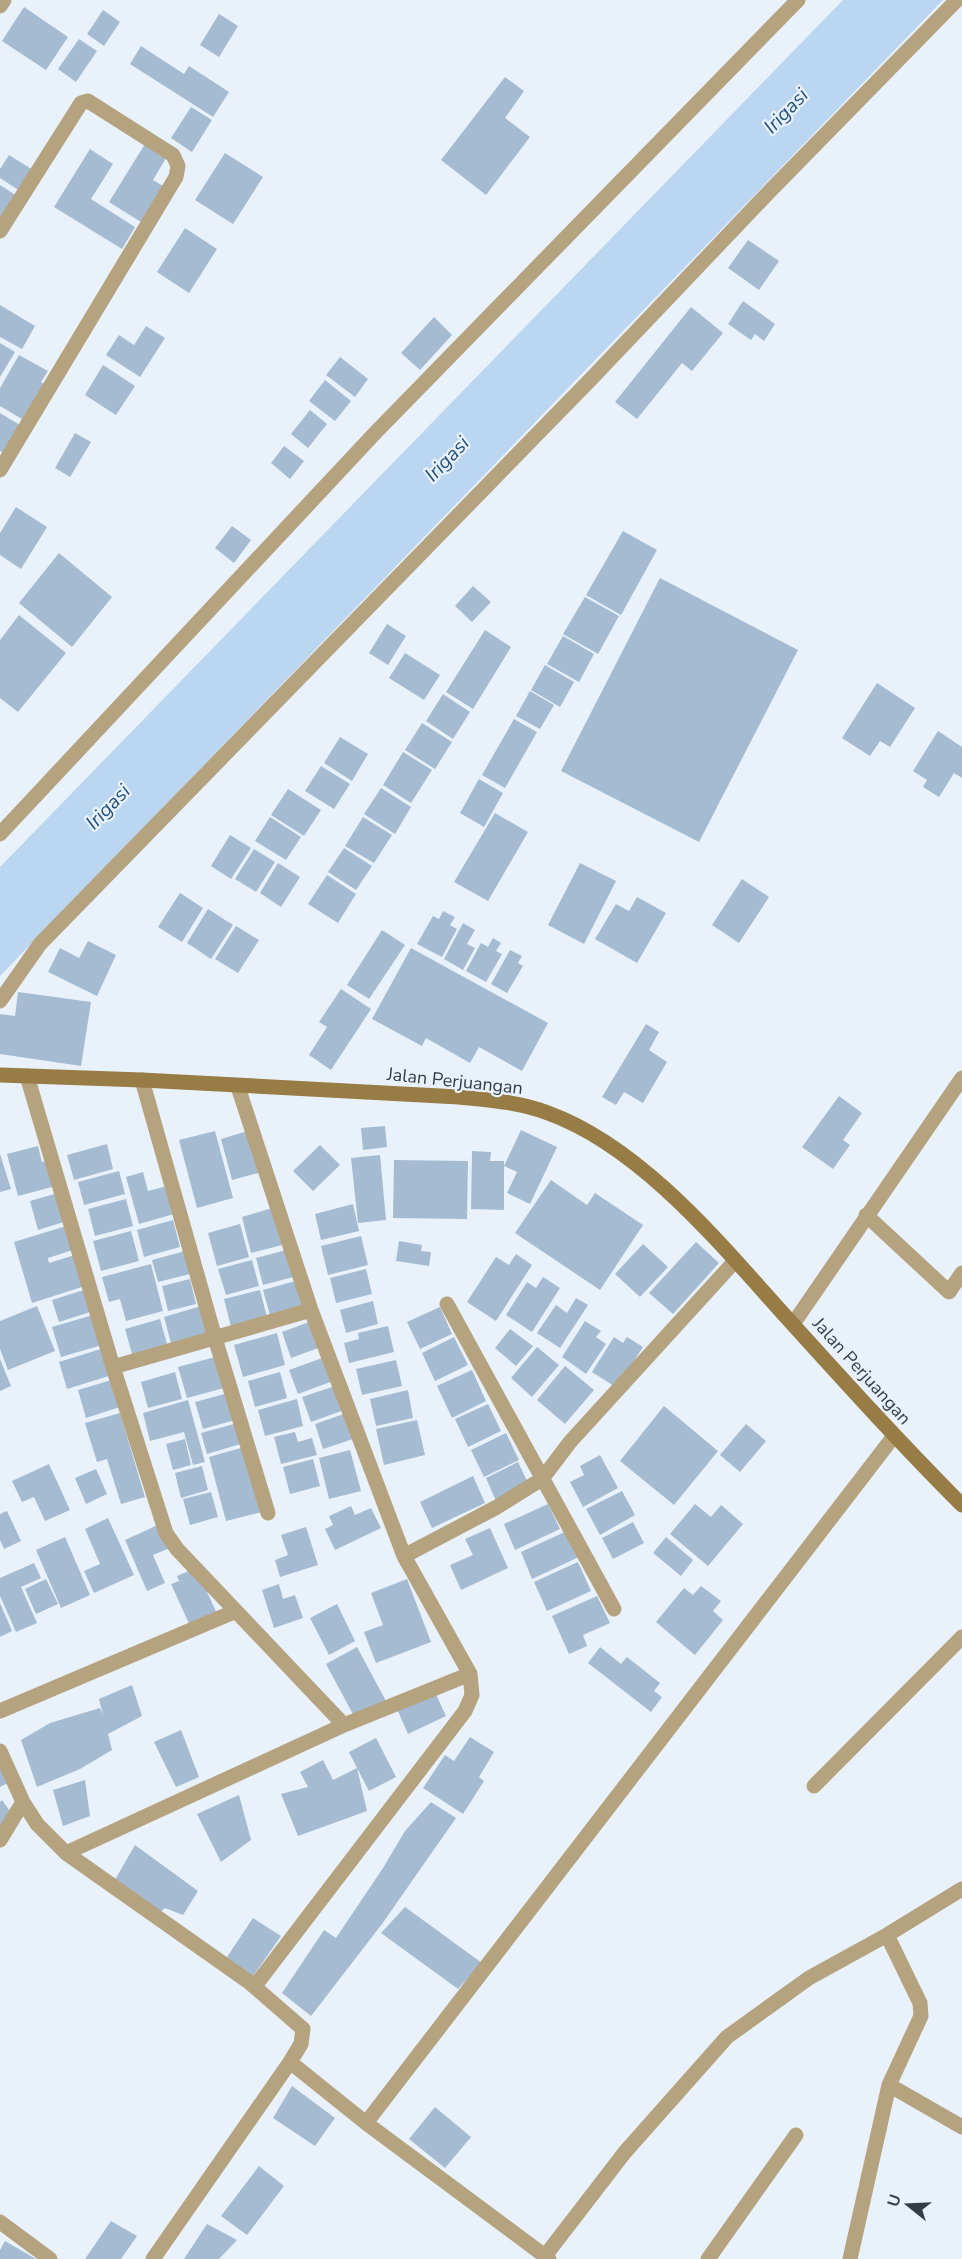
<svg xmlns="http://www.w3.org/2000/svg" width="962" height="2259" font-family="'Nunito Sans',sans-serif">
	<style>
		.water { fill: #bbd6f1 }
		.building { fill: #a5bbd1 }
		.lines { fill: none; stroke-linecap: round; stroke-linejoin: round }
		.minor { stroke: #b5a27f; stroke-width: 15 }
		.secondary { stroke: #977c45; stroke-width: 15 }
		.labels { text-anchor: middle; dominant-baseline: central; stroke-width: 4.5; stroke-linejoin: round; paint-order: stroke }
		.street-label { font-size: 18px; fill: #343d46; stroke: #e9f2fb }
		.water-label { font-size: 20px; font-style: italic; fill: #22537e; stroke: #e9f2fb }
	</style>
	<rect width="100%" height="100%" fill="#e9f2fb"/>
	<path class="water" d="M843 0H943L0 976V867Z"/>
	<path class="building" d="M24 7 68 37 46 70 2 41Z
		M103 10 120 22 104 46 87 34Z
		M219 14 238 26 219 57 200 45Z
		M79 39 97 51 76 82 58 69Z
		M141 46 184 74 189 66 229 92 213 117 130 64Z
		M505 77 524 91 505 118 530 137 486 195 441 160Z
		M191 107 212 120 192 152 171 138Z
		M145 144 166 158 153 180 163 186 141 222 109 202Z
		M90 149 113 164 91 199 135 227 122 249 54 207Z
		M225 153 263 177 233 224 195 200Z
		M9 155 33 170 20 191 0 178V169Z
		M0 185 20 198 0 228Z
		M185 228 217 249 189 293 157 272Z
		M748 240 779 261 759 290 728 268Z
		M743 301 775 324 764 341 755 334 751 340 728 324Z
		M0 305 35 326 22 349 0 337Z
		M691 307 723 333 692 371 682 363 637 419 615 402Z
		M434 317 452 335 420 370 401 353Z
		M146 326 165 338 140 377 106 355 119 335 134 345Z
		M0 343 15 352 0 377Z
		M19 355 48 371 41 382 47 386 27 422 0 406V388Z
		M340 357 368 379 355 397 326 375Z
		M103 365 135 386 116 415 85 395Z
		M325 380 351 401 335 421 309 401Z
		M310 410 327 424 308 448 291 434Z
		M0 413 20 425 4 453 0 451Z
		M75 433 91 442 70 477 55 468Z
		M284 446 304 461 290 479 271 463Z
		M16 507 47 527 21 569 0 555V533Z
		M232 526 251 540 234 563 215 548Z
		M623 531 657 550 621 615 586 595Z
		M59 553 112 597 72 647 19 603Z
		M660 578 798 650 699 842 561 771Z
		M473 586 491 602 472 622 455 606Z
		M585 597 619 616 598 654 563 634Z
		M19 615 66 653 18 712 0 698V640Z
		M387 624 406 636 388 665 369 653Z
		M485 630 511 647 473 709 446 692Z
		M563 636 594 654 579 682 547 664Z
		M405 653 440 675 424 700 389 678Z
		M545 665 574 682 560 707 531 690Z
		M877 683 915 708 890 747 880 741 870 756 842 738Z
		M530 691 554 705 540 729 516 716Z
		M443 694 470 712 453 739 426 721Z
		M514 719 537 732 505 788 482 775Z
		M422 723 452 742 435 769 405 750Z
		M938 731 962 747V778L954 773 939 797 923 787 927 780 913 771Z
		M340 737 368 754 352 781 324 763Z
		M403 752 432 770 411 803 383 785Z
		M321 766 350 784 334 809 305 791Z
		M479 779 503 793 484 827 460 813Z
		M381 788 411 807 395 834 364 814Z
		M288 789 321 810 304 836 271 815Z
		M495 813 528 832 488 901 454 882Z
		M270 817 301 837 286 860 255 841Z
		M363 817 392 835 374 863 345 846Z
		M230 835 251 848 231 879 211 866Z
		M344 848 372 866 356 890 328 872Z
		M254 849 275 862 256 892 235 879Z
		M278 863 300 877 281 907 260 893Z
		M580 863 616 881 584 944 548 925Z
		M327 875 356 894 338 923 308 904Z
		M742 879 769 897 739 943 712 925Z
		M180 893 203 908 182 942 158 927Z
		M637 897 666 913 637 963 595 939 616 904 629 911Z
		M208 909 233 925 211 959 187 943Z
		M443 911 455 917 450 925 457 929 442 957 417 944 433 916 439 919Z
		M463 923 475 930 467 944 475 948 463 970 444 959Z
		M236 926 259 940 238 973 215 959Z
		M382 930 405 945 369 999 347 985Z
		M493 938 501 943 496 951 502 954 486 982 466 971 481 943 488 947Z
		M88 941 116 955 97 996 48 972 60 948 79 958Z
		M411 948 548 1023 522 1071 479 1047 470 1063 426 1038 422 1046 372 1019Z
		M510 950 522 956 518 963 523 966 507 993 491 984Z
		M341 989 371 1009 331 1070 309 1055 327 1027 319 1022Z
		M18 992 91 1002 81 1066 0 1054V1014L15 1016Z
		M646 1024 659 1032 649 1050 667 1062 643 1103 624 1092 616 1105 602 1097Z
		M839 1096 862 1113 843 1140 850 1145 833 1169 802 1147Z
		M385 1126 387 1147 363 1150 361 1128Z
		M251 1130 262 1172 232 1180 221 1139Z
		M521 1130 557 1147 530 1204 507 1193 517 1172 504 1166Z
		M215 1131 233 1198 197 1208 179 1140Z
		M107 1144 113 1169 74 1180 67 1155Z
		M320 1145 340 1165 313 1191 293 1171Z
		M38 1146 42 1162 49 1161 56 1186 18 1196 7 1154Z
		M472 1151 491 1152 490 1161H504V1210L471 1209Z
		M0 1154 11 1189 0 1192Z
		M380 1155 386 1220 358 1223 351 1158Z
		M394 1160 468 1161 467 1219 393 1218Z
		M119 1171 125 1194 84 1205 78 1182Z
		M143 1172 148 1191 167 1186 174 1214 139 1224 126 1177Z
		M551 1180 587 1205 595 1193 643 1225 600 1290 515 1233Z
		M58 1193 67 1221 38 1230 30 1201Z
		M126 1199 133 1226 95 1236 88 1209Z
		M353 1204 359 1231 321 1240 315 1214Z
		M272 1208 282 1245 251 1253 242 1217Z
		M173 1220 180 1247 144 1257 137 1230Z
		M240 1224 249 1257 217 1266 208 1233Z
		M66 1226 73 1250 48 1258 49 1263 75 1255 85 1286 32 1303 14 1242Z
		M131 1231 139 1261 101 1271 93 1241Z
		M361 1236 368 1265 328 1275 321 1246Z
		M399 1241 422 1245 421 1251 431 1252 429 1266 396 1261Z
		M696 1242 719 1263 673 1314 649 1293Z
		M643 1244 668 1267 640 1297 615 1274Z
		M290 1249 297 1276 263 1285 256 1258Z
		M185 1251 190 1274 158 1282 152 1260Z
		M516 1254 532 1265 496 1321 467 1302 496 1257 509 1265Z
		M252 1260 259 1286 226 1295 218 1269Z
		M151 1264 163 1311 126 1321 120 1299 109 1302 102 1277Z
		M366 1269 372 1294 336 1303 330 1278Z
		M543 1277 560 1288 532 1332 506 1315 527 1282 536 1288Z
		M190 1279 196 1304 168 1311 162 1286Z
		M299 1280 307 1309 271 1319 263 1290Z
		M87 1289 93 1311 59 1322 52 1300Z
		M260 1290 268 1321 232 1331 224 1299Z
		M576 1298 588 1305 560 1348 537 1333 556 1305 567 1313Z
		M373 1301 378 1324 346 1333 340 1310Z
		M37 1306 55 1351 8 1370 0 1349V1321Z
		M201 1306 209 1337 172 1347 164 1317Z
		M440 1307 452 1334 420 1349 407 1322Z
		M93 1315 102 1345 61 1357 52 1327Z
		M160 1319 167 1344 132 1354 125 1329Z
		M312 1321 321 1347 291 1358 282 1332Z
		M585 1321 601 1331 596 1337 606 1344 586 1374 562 1357Z
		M388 1326 394 1352 349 1363 344 1343 359 1339 358 1333Z
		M510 1329 533 1346 516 1366 495 1348Z
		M277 1333 285 1365 243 1377 234 1345Z
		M454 1337 468 1365 435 1381 422 1353Z
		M614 1337 623 1343 627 1337 643 1347 617 1388 592 1372Z
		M537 1347 559 1365 532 1397 511 1378Z
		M104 1348 112 1375 67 1389 59 1362Z
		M215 1357 224 1388 187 1398 178 1367Z
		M325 1357 333 1381 298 1394 289 1370Z
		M0 1359 11 1386 0 1391Z
		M396 1360 402 1386 362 1395 356 1369Z
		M565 1366 594 1390 565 1424 537 1400Z
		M472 1370 486 1401 452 1418 437 1386Z
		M175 1372 182 1399 148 1408 141 1382Z
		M280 1372 287 1398 255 1407 248 1381Z
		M115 1379 123 1406 86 1418 78 1390Z
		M335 1386 344 1410 311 1422 302 1397Z
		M408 1390 413 1418 376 1426 370 1399Z
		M228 1393 235 1420 203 1429 195 1402Z
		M297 1399 303 1426 265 1436 258 1410Z
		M188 1400 205 1462 193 1465 184 1432 150 1441 143 1413Z
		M488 1404 501 1431 468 1447 455 1419Z
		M664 1406 718 1451 674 1505 620 1461Z
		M120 1413 145 1497 121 1504 107 1459 97 1462 85 1423Z
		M344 1414 353 1439 323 1449 315 1424Z
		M417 1420 425 1455 384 1465 376 1429Z
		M238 1423 244 1443 207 1454 201 1433Z
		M746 1424 766 1441 740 1472 720 1455Z
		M295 1432 298 1442 312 1438 317 1455 281 1464 274 1437Z
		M506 1433 519 1460 484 1477 471 1450Z
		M185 1439 191 1465 173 1470 166 1444Z
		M244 1447 262 1512 226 1521 209 1457Z
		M350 1450 361 1491 329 1499 319 1458Z
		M600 1455 618 1488 583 1507 570 1482 584 1475 580 1466Z
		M313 1459 320 1486 290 1494 283 1467Z
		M518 1462 529 1485 496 1501 486 1478Z
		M49 1464 70 1510 45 1521 34 1497 22 1502 12 1481Z
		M202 1466 208 1490 181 1498 175 1473Z
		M96 1469 107 1494 86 1504 75 1478Z
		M473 1476 485 1503 432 1528 420 1502Z
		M622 1491 635 1515 600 1535 586 1509Z
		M211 1492 218 1517 190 1525 183 1499Z
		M548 1504 560 1529 515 1550 504 1524Z
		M695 1504 711 1517 721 1505 743 1524 708 1566 670 1534Z
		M351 1506 355 1515 371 1508 381 1528 335 1550 325 1529 333 1525 329 1516Z
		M7 1511 21 1541 4 1549 0 1540V1514Z
		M108 1518 134 1575 94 1593 84 1571 100 1564 85 1529Z
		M633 1522 644 1543 613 1559 602 1538Z
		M160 1524 170 1548 153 1555 165 1583 147 1591 125 1540Z
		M306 1527 318 1565 280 1577 275 1560 288 1555 281 1535Z
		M490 1528 508 1568 461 1590 450 1565 473 1555 465 1539Z
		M567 1531 579 1557 532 1579 521 1552Z
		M65 1537 90 1595 61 1608 36 1550Z
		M666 1537 693 1560 681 1576 653 1553Z
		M578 1562 591 1591 547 1611 534 1582Z
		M34 1563 41 1578 21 1587 37 1623 16 1632 0 1596V1578Z
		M193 1569 198 1572 218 1616 191 1628 171 1584 179 1581 177 1576Z
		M46 1579 58 1604 36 1614 25 1589Z
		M407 1579 431 1642 376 1663 364 1632 383 1625 371 1593Z
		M279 1584 283 1599 295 1595 303 1618 274 1628 262 1590Z
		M701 1586 721 1601 713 1611 723 1620 695 1655 656 1622 684 1588 693 1595Z
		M597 1596 610 1623 583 1635 587 1646 569 1654 552 1616Z
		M0 1603 12 1631 0 1637Z
		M337 1604 355 1641 329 1655 310 1618Z
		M357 1647 386 1701 355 1718 326 1664Z
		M600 1647 621 1664 627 1657 660 1683 654 1691 662 1697 651 1712 588 1663Z
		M132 1685 142 1716 108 1734 112 1750 80 1769 37 1787 21 1740 50 1723 100 1708 103 1715 99 1699Z
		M435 1692 446 1716 408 1734 397 1709Z
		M181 1730 199 1777 176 1787 154 1742Z
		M470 1737 494 1752 479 1777 484 1781 463 1814 423 1788 445 1755 454 1761Z
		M376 1738 396 1777 369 1791 357 1768 367 1811 298 1836 281 1794 308 1787 300 1772 323 1760 333 1780 357 1768 349 1752Z
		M0 1756 10 1782 0 1787Z
		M85 1780 90 1816 63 1826 53 1790Z
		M239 1795 251 1840 221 1862 197 1814Z
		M2 1800 12 1814 0 1830V1802Z
		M431 1802 456 1818 382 1924 311 2016 282 1993 324 1930 336 1938 383 1868 405 1831Z
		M135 1845 198 1891 183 1915 165 1908 156 1916 112 1885Z
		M405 1907 482 1963 458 1989 381 1933Z
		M253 1918 281 1936 249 1982 225 1960Z
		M292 2086 335 2118 315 2146 273 2118Z
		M435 2107 471 2137 445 2168 409 2139Z
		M259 2166 284 2186 247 2235 221 2216Z
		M111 2221 137 2236 121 2259H85Z
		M207 2224 237 2240 219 2259H184Z
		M5 2241 36 2259H0V2250Z"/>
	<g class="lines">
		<path class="minor" d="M0 6 4 0
			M0 231 81 103 88 101 173 155 178 166 176 177 0 470
			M0 834 376 432 798 0
			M0 1001 40 944 591 379 768 193 957 0
			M27 1076 113 1367 166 1533 177 1549 344 1725 66 1853
			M142 1080 215 1338 268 1513
			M238 1087 311 1310 404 1556 470 1674 344 1725
			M866 1215 949 1292 962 1273
			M447 1304 614 1609
			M793 1324 962 1078
			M113 1367 311 1310
			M404 1556 497 1507 542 1479 570 1442 735 1261
			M0 1711 236 1611
			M0 1751 23 1802 37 1824 66 1853 249 1982 303 2029 301 2044 290 2062 153 2259
			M814 1786 962 1637
			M0 1840 23 1802
			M255 1986 465 1711 472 1695 470 1674
			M290 2062 366 2123 549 2259
			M889 2085 962 2127
			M366 2123 894 1436
			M0 2222 50 2259
			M545 2256 625 2152 727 2037 809 1978 887 1935 962 1889
			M708 2259 796 2135
			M850 2259 889 2085 921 2016 920 2003 887 1935"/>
		<path class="secondary" d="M0 1075 142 1080 459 1097C488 1100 520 1102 548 1113 642 1147 722 1246 788 1319 845 1382 902 1445 962 1505"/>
	</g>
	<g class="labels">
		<g class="street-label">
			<text transform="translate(455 1081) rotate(6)">Jalan Perjuangan</text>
			<text transform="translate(862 1371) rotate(48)">Jalan Perjuangan</text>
		</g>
		<g class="water-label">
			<text transform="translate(786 111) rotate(-46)">Irigasi</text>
			<text transform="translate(447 459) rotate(-46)">Irigasi</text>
			<text transform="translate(108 807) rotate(-46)">Irigasi</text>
		</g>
	</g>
	<g transform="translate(908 2205) rotate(288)" stroke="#e9f2fb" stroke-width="4.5" paint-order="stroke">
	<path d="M0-4.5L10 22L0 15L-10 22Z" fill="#343d46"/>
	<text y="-9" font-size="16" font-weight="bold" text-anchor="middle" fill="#343d46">U</text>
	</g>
</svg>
